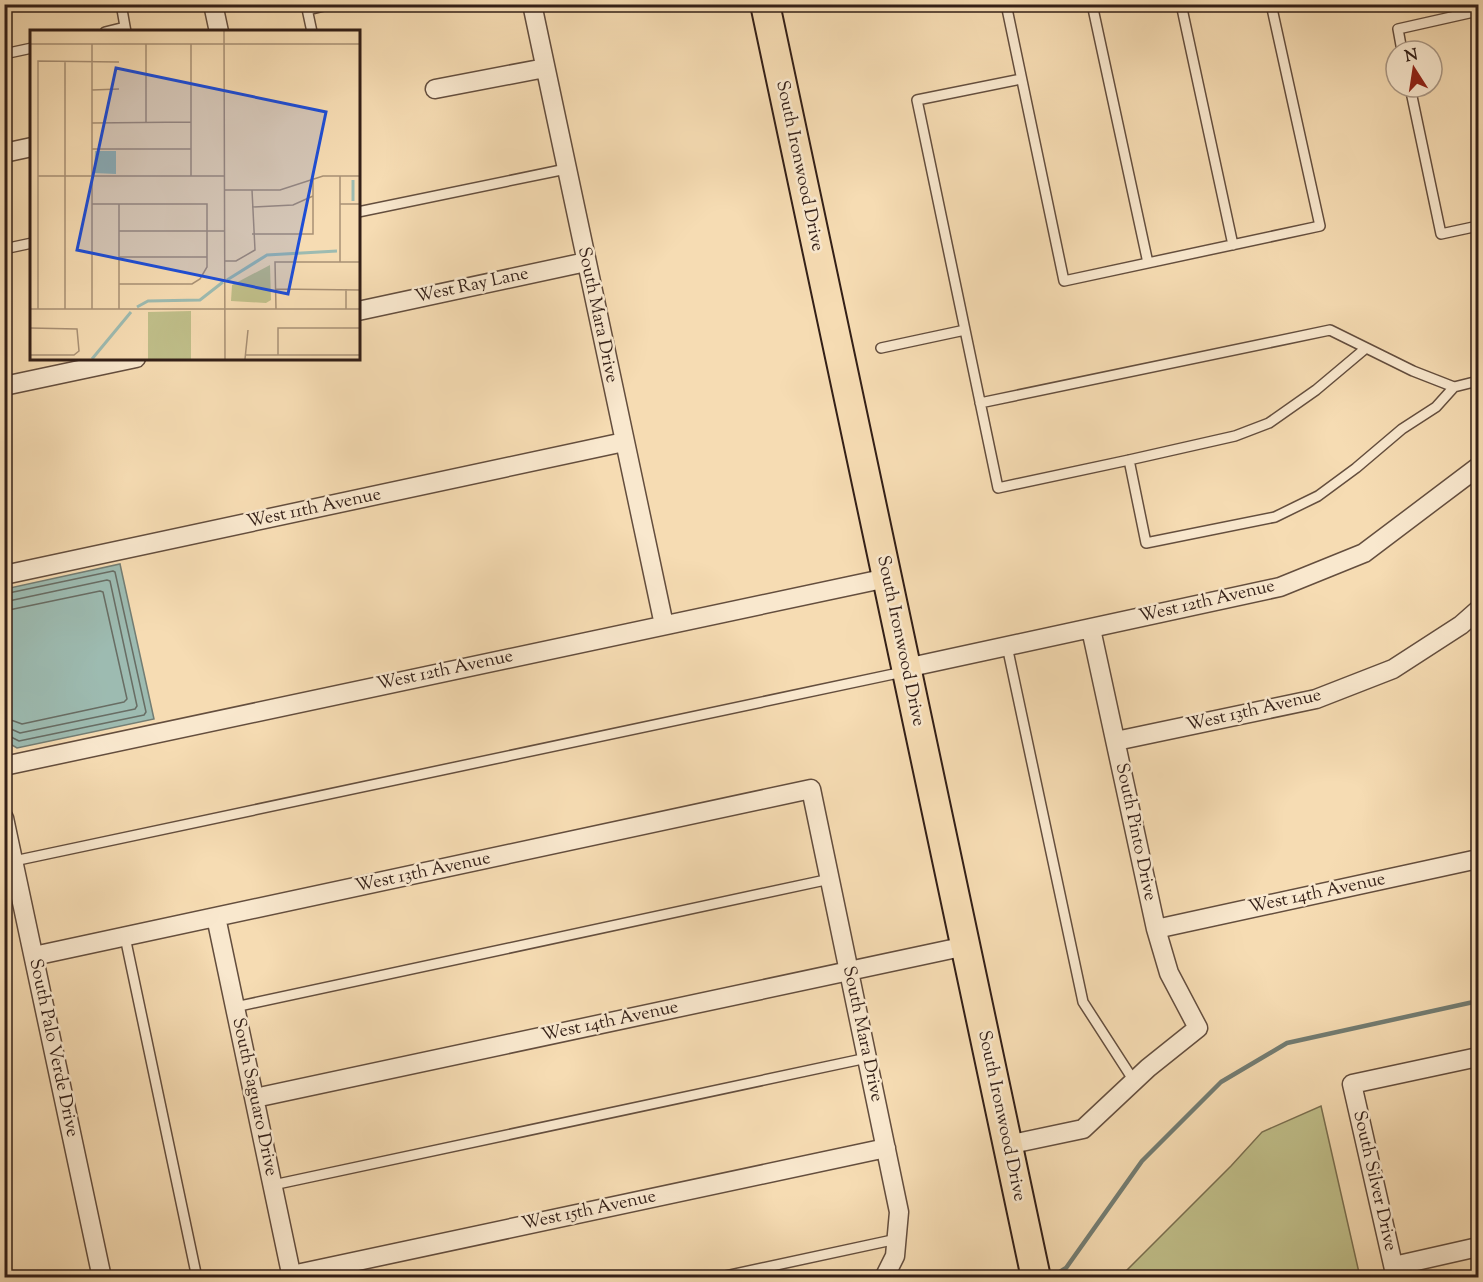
<svg xmlns="http://www.w3.org/2000/svg" width="1483" height="1282" font-family="'Sorts Mill Goudy',serif">
	<style>
		.green { fill: #c0bf8a; stroke: #7a6f50; stroke-width: 1.5 }
		.water { fill: #9dbbb1; stroke: #737d73; stroke-width: 1.5 }
		.lines { fill: none; stroke-linecap: round; stroke-linejoin: round }
		.shore { stroke: #686d64; stroke-width: 1.5 }
		.stream { stroke: #737d73; stroke-width: 4.5 }
		.lane-casing { stroke: #644e3e; stroke-width: 12 }
		.street-casing { stroke: #644e3e; stroke-width: 21 }
		.primary-casing { stroke: #331f17; stroke-width: 32 }
		.lane { stroke: #f9e8ce; stroke-width: 9 }
		.street { stroke: #f9e8ce; stroke-width: 18 }
		.primary { stroke: #f6dcb3; stroke-width: 28 }
		.labels { text-anchor: middle; dominant-baseline: central; stroke-width: 5; stroke-linejoin: round; paint-order: stroke }
		.street-label { font-size: 18px; fill: #331f17; stroke: #f9e8ce }
		.inset-river { fill: none; stroke: #9dbbb1; stroke-width: 3 }
		.inset-road { fill: none; stroke: #a89075; stroke-width: 1.5 }
		.view { fill: #1d4ed8; fill-opacity: 0.15; stroke: #1d4ed8; stroke-width: 3 }
		.inset-edge { fill: none; stroke: #331f17; stroke-width: 3 }
	</style>
	<rect width="100%" height="100%" fill="#f6dcb3"/>
	<filter id="stains"><feTurbulence type="fractalNoise" baseFrequency=".00333" numOctaves="4"/><feColorMatrix values="0 0 0 0 .2 0 0 0 0 .09 0 0 0 0 .02 0 0 0 .5 -.17"/></filter>
	<radialGradient id="worn" r=".72"><stop offset=".6" stop-color="#630" stop-opacity="0"/><stop offset="1" stop-color="#630" stop-opacity=".3"/></radialGradient>
	<path class="green" d="M1321 1106 1360 1277H1120L1231 1166 1262 1132Z"/>
	<path class="water" d="M120 564 154 719 17 748 5 741V589Z"/>
	<g class="lines">
		<path class="shore" d="M4 594 113 571 115 572 146 712 144 715 19 741 9 736H4
			M4 602 107 580 110 581 137 706 135 709 20 733 11 729 4 728
			M4 611 100 591 103 592 127 699 124 702 22 724 11 720 4 719"/>
		<path class="stream" d="M1050 1278 1066 1268 1142 1161 1221 1082 1287 1043 1478 1001"/>
		<defs>
			<path id="lane" d="M121 4 126 32
				M306 4 312 32
				M1006 4 1064 281 1320 226 1271 4
				M1092 4 1148 263
				M1181 4 1233 245
				M308 10 332 4
				M105 32 125 27
				M1402 51 1398 29 1478 11
				M4 54 32 48
				M1021 79 917 100 998 488 1129 460 1235 436 1269 423 1316 390 1366 348
				M1410 87 1441 234 1478 226
				M358 212 566 169
				M4 249 32 243
				M881 348 965 330
				M980 403 1330 330 1413 371 1454 387
				M1129 460 1146 543 1275 517 1318 496 1356 468 1402 429 1436 407 1454 387 1478 381
				M1007 646 1083 1002 1134 1081
				M14 861 903 672
				M125 937 197 1278
				M235 1007 830 879
				M273 1185 867 1058
				M4 1275 5 1278
				M716 1278 897 1239"/>
			<path id="street" d="M213 4 219 32
				M532 4 664 625
				M435 89 545 68
				M4 153 32 147
				M358 311 586 262
				M4 386 136 358
				M4 575 624 442
				M906 668 1280 587 1364 553 1478 467
				M1116 741 1316 699 1393 669 1461 625 1478 610
				M4 766 887 578
				M4 818 102 1278
				M216 917 292 1278
				M1156 929 1478 859
				M34 956 811 789 899 1212 895 1256 884 1278
				M255 1098 966 946
				M1007 1145 1083 1129 1148 1068 1198 1028 1169 973 1156 929 1091 629
				M1394 1266 1478 1247
				M292 1275 886 1148
				M1396 1278 1352 1084 1478 1057"/>
			<path id="primary" d="M765 4 1036 1278"/>
		</defs>
		<use href="#lane" class="lane-casing"/>
		<use href="#street" class="street-casing"/>
		<use href="#primary" class="primary-casing"/>
		<use href="#lane" class="lane"/>
		<use href="#street" class="street"/>
		<use href="#primary" class="primary"/>
	</g>
	<g class="labels">
		<g class="street-label">
			<text transform="translate(799 166) rotate(78)">South Ironwood Drive</text>
			<text transform="translate(472 286) rotate(-12)">West Ray Lane</text>
			<text transform="translate(597 315) rotate(78)">South Mara Drive</text>
			<text transform="translate(314 509) rotate(-12)">West 11th Avenue</text>
			<text transform="translate(1207 602) rotate(-13)">West 12th Avenue</text>
			<text transform="translate(900 641) rotate(78)">South Ironwood Drive</text>
			<text transform="translate(445 671) rotate(-12)">West 12th Avenue</text>
			<text transform="translate(1254 711) rotate(-13)">West 13th Avenue</text>
			<text transform="translate(1135 832) rotate(78)">South Pinto Drive</text>
			<text transform="translate(423 873) rotate(-12)">West 13th Avenue</text>
			<text transform="translate(1317 894) rotate(-12)">West 14th Avenue</text>
			<text transform="translate(610 1022) rotate(-12)">West 14th Avenue</text>
			<text transform="translate(862 1034) rotate(78)">South Mara Drive</text>
			<text transform="translate(53 1048) rotate(78)">South Palo Verde Drive</text>
			<text transform="translate(254 1097) rotate(78)">South Saguaro Drive</text>
			<text transform="translate(1001 1116) rotate(78)">South Ironwood Drive</text>
			<text transform="translate(1374 1181) rotate(77)">South Silver Drive</text>
			<text transform="translate(589 1211) rotate(-12)">West 15th Avenue</text>
		</g>
	</g>
	<g transform="translate(30 30)">
		<rect width="330" height="330" fill="#f6dcb3"/>
		<path d="M240 235 241 270 236 273 201 271 202 255ZM161 281V329H118V282Z" fill="#c0bf8a"/>
		<path d="M65 121H86V144L64 143Z" fill="#9dbbb1"/>
		<path class="inset-river" d="M323 171V150M197 250 237 225 307 221M107 277 118 271 170 270 193 252M62 329 101 282"/>
		<path class="inset-road" d="M194 1 195 329M0 14H330M62 14V279M116 14V93M35 31V279M62 60 89 59M62 93 161 92M62 119H161M8 146H194M161 146V14M194 160H250L293 146H330M62 174H177V237L170 249 162 254H89M310 174H330M222 177 263 175 283 166M89 201H194M222 204H283V148M89 227H177M194 231H206L225 220 222 160M310 232V146M245 259 330 260M316 259V279M0 279H330M8 279V31L89 32M89 279V174M246 279 245 232H330M0 298 47 299 49 321 44 325H0M215 325H330M248 325V298H330M215 329 218 300"/>
		<path class="view" d="M86 38 296 82 258 264 47 220Z"/>
		<rect width="330" height="330" class="inset-edge"/>
	</g>
	<rect width="1483" height="1282" fill="none" stroke="#f6dcb3" stroke-width="24"/>
	<rect x="6" y="6" width="1471" height="1270" fill="none" stroke="#331f17" stroke-width="3"/>
	<rect x="12" y="12" width="1459" height="1258" fill="none" stroke="#331f17" stroke-width="1.5"/>
	<g transform="translate(1414 69) rotate(348)"><circle r="28" fill="#f9e8ce" stroke="#aa9885" stroke-width="1.5"/>
	<path d="M0-4.5L10 22L0 15L-10 22Z" fill="#8f2418"/>
	<text y="-9" font-size="16" font-weight="bold" text-anchor="middle" fill="#331f17">N</text>
	</g>
	<rect width="100%" height="100%" filter="url(#stains)"/>
	<rect width="100%" height="100%" fill="url(#worn)"/>
</svg>
